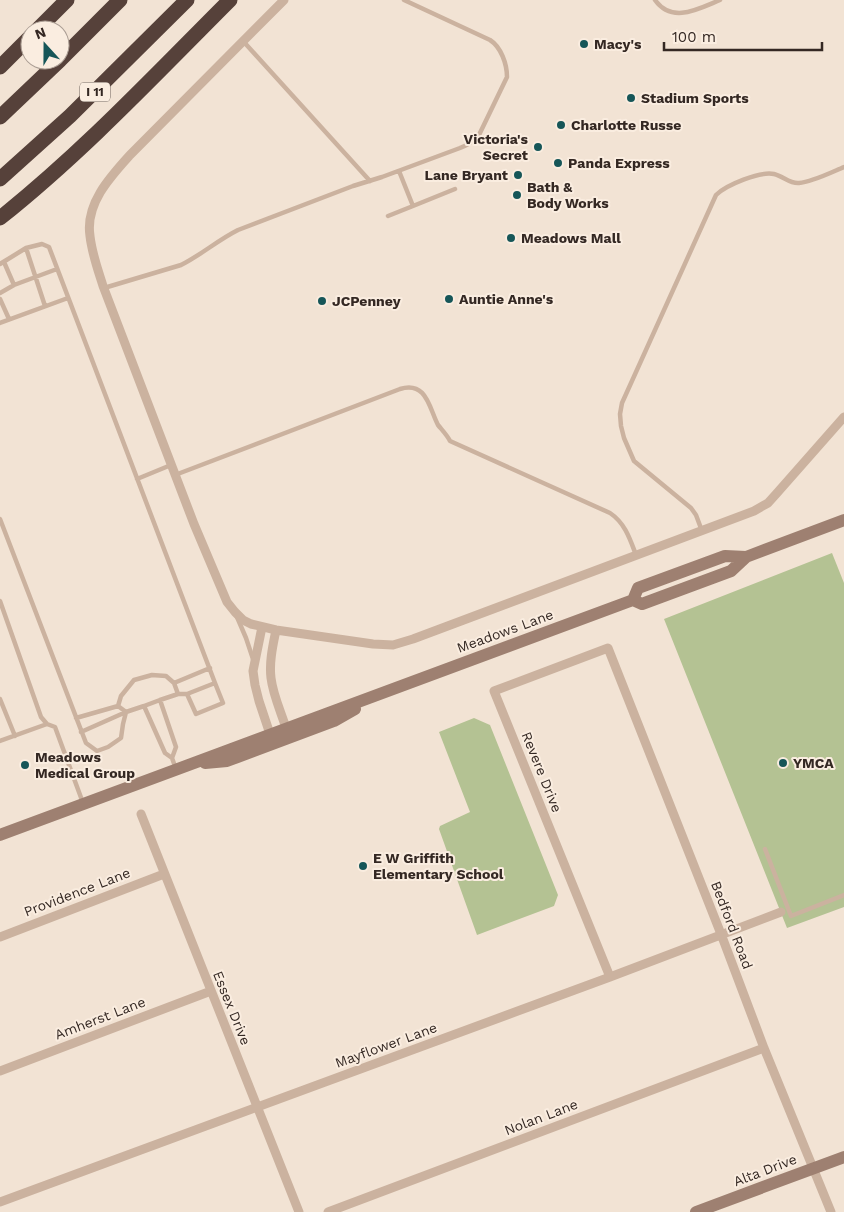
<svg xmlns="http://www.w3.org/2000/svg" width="844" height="1212" font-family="'Work Sans',sans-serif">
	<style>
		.green { fill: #b4c293 }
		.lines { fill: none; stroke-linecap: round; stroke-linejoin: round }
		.lane { stroke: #cbb29f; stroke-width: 4.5 }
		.street { stroke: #cbb29f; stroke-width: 9 }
		.secondary { stroke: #9e8071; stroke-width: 12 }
		.highway { stroke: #56413a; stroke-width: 15 }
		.poi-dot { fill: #165658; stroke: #faede0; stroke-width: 2 }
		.labels { text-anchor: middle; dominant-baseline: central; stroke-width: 4; stroke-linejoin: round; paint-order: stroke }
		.shield { fill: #faede0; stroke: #6f635c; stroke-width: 1 }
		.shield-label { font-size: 12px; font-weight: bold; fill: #342823 }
		.poi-label { font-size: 14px; font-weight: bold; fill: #342823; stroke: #faede0; text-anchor: start }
		.street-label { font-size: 14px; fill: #342823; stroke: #faede0 }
	</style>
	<rect width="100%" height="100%" fill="#f2e3d4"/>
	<path class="green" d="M832 553 844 583V907L787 928 664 619Z
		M474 718 490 725 558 895 554 906 477 935 439 829 440 826 470 812 439 732Z"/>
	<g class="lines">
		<path class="lane" d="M655 0C672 24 698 9 720 0
			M243 41 370 181
			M399 171 413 206 455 189
			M388 216 413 206
			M26 248 45 306
			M4 262 14 285
			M0 264 26 248 42 244 49 247 215 683
			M104 288 181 265C201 255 218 240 238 230L353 186 382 177 460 148C469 144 474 142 479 135L507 77C507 64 501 47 490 40L404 0
			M0 293 14 285 57 269
			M0 299 9 319
			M0 323 68 298
			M175 475 400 389C427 381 429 408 438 425 442 430 447 435 450 441L610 513C625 523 630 539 636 555
			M137 479 171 465
			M0 519 86 743 97 751 108 747 121 738 123 724 126 712 144 706 160 700 178 694H187L215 683 223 703 196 714 187 694
			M702 531 696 515 691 508 634 461 624 438 621 426 620 414 622 403 716 195C726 185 760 171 774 174 783 176 790 184 799 183 812 182 832 172 844 167
			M0 601 41 717 47 724 55 727 83 803
			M237 617 246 638 253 659
			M174 683 210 668
			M0 699 15 736
			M160 700 176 747 172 758
			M144 706 165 753 172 758 176 769
			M76 718 118 706 121 696 134 680 152 675 166 676 174 683 178 694
			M81 732 126 712 118 706
			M0 741 47 724
			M765 849 791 916 844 895"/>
		<path class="street" d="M284 0 130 155C110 177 85 204 90 236 92 254 98 270 103 286L194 524 227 602 235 612 243 620 251 624 276 630 373 644 393 645 413 639 754 511 768 503 777 493 844 417
			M262 627 253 671 255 685 259 701 270 734
			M276 630C273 645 269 662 271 678 273 695 281 712 286 728
			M141 814 299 1212
			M0 937 164 874
			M610 977 494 691 608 648 721 934 764 1048 831 1212
			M0 1071 211 991
			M0 1202 610 977 781 912
			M328 1212 764 1048"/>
		<path class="secondary" d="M633 600 638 588 725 556 746 557
			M205 763 227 761 334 721 355 709
			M0 835 633 600 642 604 731 571 746 557 844 520
			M696 1212 844 1157"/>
		<path class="highway" d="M37 30 67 0
			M60 60 120 0
			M0 67 30 37
			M0 117 60 60
			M0 179 70 116 187 0
			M0 218C83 152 155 75 230 0"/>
	</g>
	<g class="poi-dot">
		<circle cx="584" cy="44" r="5"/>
		<circle cx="631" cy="98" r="5"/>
		<circle cx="561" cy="125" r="5"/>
		<circle cx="538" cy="147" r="5"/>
		<circle cx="558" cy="163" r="5"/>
		<circle cx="518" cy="175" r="5"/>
		<circle cx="517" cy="195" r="5"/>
		<circle cx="511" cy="238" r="5"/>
		<circle cx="449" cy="299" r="5"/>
		<circle cx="322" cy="301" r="5"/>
		<circle cx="783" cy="763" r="5"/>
		<circle cx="25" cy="765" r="5"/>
		<circle cx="363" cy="866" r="5"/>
	</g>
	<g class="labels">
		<rect class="shield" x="80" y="82.5" width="30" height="19" rx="4"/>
		<g class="shield-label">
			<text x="95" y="92">I 11</text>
		</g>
		<g class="poi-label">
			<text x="594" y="44">Macy's</text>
			<text x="641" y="98">Stadium Sports</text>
			<text x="571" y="125">Charlotte Russe</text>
			<text x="528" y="139" text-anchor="end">Victoria's<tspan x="528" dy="16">Secret</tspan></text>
			<text x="568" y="163">Panda Express</text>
			<text x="508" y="175" text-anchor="end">Lane Bryant</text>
			<text x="527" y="187">Bath &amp;<tspan x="527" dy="16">Body Works</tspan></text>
			<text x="521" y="238">Meadows Mall</text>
			<text x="459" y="299">Auntie Anne's</text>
			<text x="332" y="301">JCPenney</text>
			<text x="35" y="757">Meadows<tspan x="35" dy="16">Medical Group</tspan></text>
			<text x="793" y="763">YMCA</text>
			<text x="373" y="858">E W Griffith<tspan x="373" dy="16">Elementary School</tspan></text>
		</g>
		<g class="street-label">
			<text transform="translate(505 631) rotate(-20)">Meadows Lane</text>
			<text transform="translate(542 772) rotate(68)">Revere Drive</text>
			<text transform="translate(77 892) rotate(-21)">Providence Lane</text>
			<text transform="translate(732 925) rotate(69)">Bedford Road</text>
			<text transform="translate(232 1008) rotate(68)">Essex Drive</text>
			<text transform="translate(100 1018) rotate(-21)">Amherst Lane</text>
			<text transform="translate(386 1045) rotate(-20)">Mayflower Lane</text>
			<text transform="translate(541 1117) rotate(-21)">Nolan Lane</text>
			<text transform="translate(765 1170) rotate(-21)">Alta Drive</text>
		</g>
	</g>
	<g transform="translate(45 45) rotate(339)"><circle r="24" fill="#faede0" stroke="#ab9e94"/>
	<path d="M0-4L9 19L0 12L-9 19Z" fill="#165658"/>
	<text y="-8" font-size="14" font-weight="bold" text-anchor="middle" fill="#342823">N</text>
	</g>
	<path d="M664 42v8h158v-8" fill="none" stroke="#342823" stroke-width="2.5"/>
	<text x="672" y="42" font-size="15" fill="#342823" stroke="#faede0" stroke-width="4" paint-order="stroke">100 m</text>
</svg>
